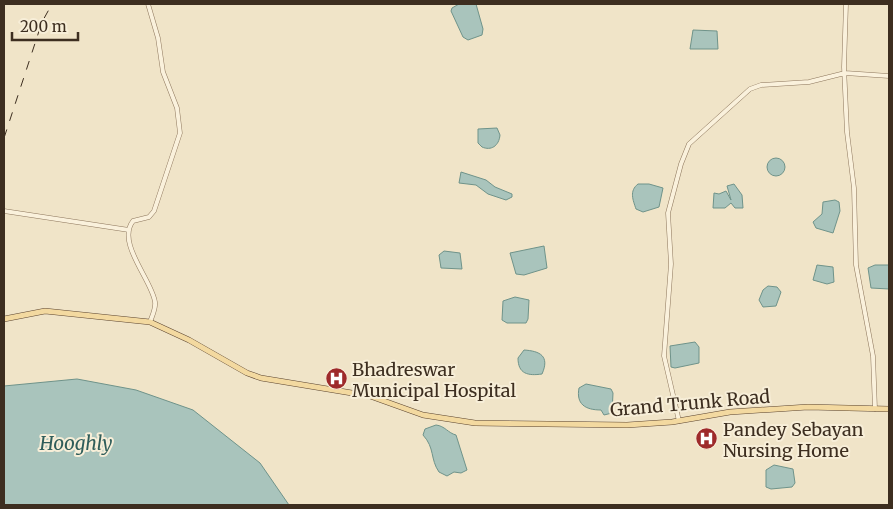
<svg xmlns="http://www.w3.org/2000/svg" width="893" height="509" font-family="Merriweather,serif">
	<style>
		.water { fill: #a9c4bc; stroke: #6f938a }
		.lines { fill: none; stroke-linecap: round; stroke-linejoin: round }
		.minor-casing { stroke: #8d765c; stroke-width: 5 }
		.major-casing { stroke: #5b4430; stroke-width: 6 }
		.minor { stroke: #faf1dc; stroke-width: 4 }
		.major { stroke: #f3d9a0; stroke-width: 5 }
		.rail { stroke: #3d2e20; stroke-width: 1; stroke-dasharray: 9 9; stroke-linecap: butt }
		.labels { text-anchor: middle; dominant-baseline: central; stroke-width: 4; stroke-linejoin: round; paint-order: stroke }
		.poi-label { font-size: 18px; fill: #3d2e20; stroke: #f7eed8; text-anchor: start }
		.street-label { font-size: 18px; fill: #3d2e20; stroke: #f7eed8 }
		.water-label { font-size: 19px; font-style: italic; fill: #2f5d5a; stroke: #f7eed8 }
	</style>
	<rect width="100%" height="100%" fill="#f0e4c8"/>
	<path class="water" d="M459 4H476L483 29 482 35 468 40 463 37 451 11 452 8Z
		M693 30 717 31 718 49H690Z
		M497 128 500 135C499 146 491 151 482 147L478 143V129Z
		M767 167a9 9 0 1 1 18 0a9 9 0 1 1-18 0Z
		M461 172 486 180 495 187 512 194V197L506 200 488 194 476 185 459 183Z
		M638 184H649L663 188 659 207 643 212 636 209C633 200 629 191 638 184Z
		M734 184 742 195 743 208H735L731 203 725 208H713L714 193 719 194 726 191 731 200 727 186Z
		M835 200 839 202 840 211 833 233 816 228 813 222 822 214 823 202Z
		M544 246 547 268 524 275 516 274 510 253Z
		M444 251 460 253 462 269 441 268 439 255Z
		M817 265 833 267 834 282 827 284 813 280Z
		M875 265H889V289L871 288 868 268Z
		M768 286 777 287 781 292 776 306 763 307 759 300 763 290Z
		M515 297 529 300 528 319 526 323H507L502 320 503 301Z
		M695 342 699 347V363L675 368 671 367 670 346Z
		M524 350C540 351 550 356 542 374 528 376 518 374 518 358Z
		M77 379 136 390 193 410 260 463 289 505H4V386Z
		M586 384 611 389 613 393 612 413 604 415 601 410C585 410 576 404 579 388Z
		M436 425C445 426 448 433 456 435L467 470 461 473 454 472 447 476 439 472C430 459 435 448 423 435L425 429Z
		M774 465 793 469 795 483 792 487 771 489 766 487V470Z"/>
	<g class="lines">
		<defs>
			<path id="minor" d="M148 4 158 38 163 72 177 108 180 133 154 211 149 217 133 221C116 243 152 280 155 302 156 309 152 316 150 322
				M846 4 844 67 847 132 854 188 856 265 873 356 875 409
				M4 211 129 230
				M679 421 664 356 671 264 668 213 681 164 689 144 750 89 761 85 809 82 845 73 889 76"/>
			<path id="major" d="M4 319 45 311 150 322 189 340 247 373 261 378 370 396 423 415 475 423 627 425 672 422 730 412 808 407 889 409"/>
		</defs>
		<use href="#minor" class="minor-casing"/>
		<use href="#major" class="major-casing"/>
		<use href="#minor" class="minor"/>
		<use href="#major" class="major"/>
		<path class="rail" d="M4 138 42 22 52 4"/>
	</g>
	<defs>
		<symbol id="hospital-disc" viewBox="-11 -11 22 22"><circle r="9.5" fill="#9e2a2b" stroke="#f7eed8"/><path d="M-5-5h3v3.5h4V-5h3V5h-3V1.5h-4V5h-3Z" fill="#fff"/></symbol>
	</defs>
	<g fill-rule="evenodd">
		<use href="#hospital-disc" x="324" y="366" width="25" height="25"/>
		<use href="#hospital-disc" x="694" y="426" width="25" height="25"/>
	</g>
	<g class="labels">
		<g class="poi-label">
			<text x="352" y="369">Bhadreswar<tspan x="352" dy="21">Municipal Hospital</tspan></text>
			<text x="723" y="429">Pandey Sebayan<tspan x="723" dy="21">Nursing Home</tspan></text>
		</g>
		<g class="street-label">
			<text transform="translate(690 403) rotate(-5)">Grand Trunk Road</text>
		</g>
		<g class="water-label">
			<text x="76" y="443">Hooghly</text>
		</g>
	</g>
	<rect width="893" height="509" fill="none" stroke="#3d2e20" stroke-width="10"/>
	<path d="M12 32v8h66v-8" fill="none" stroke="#3d2e20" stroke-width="2.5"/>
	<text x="20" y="32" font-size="15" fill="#3d2e20" stroke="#f7eed8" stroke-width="4" paint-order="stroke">200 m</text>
</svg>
